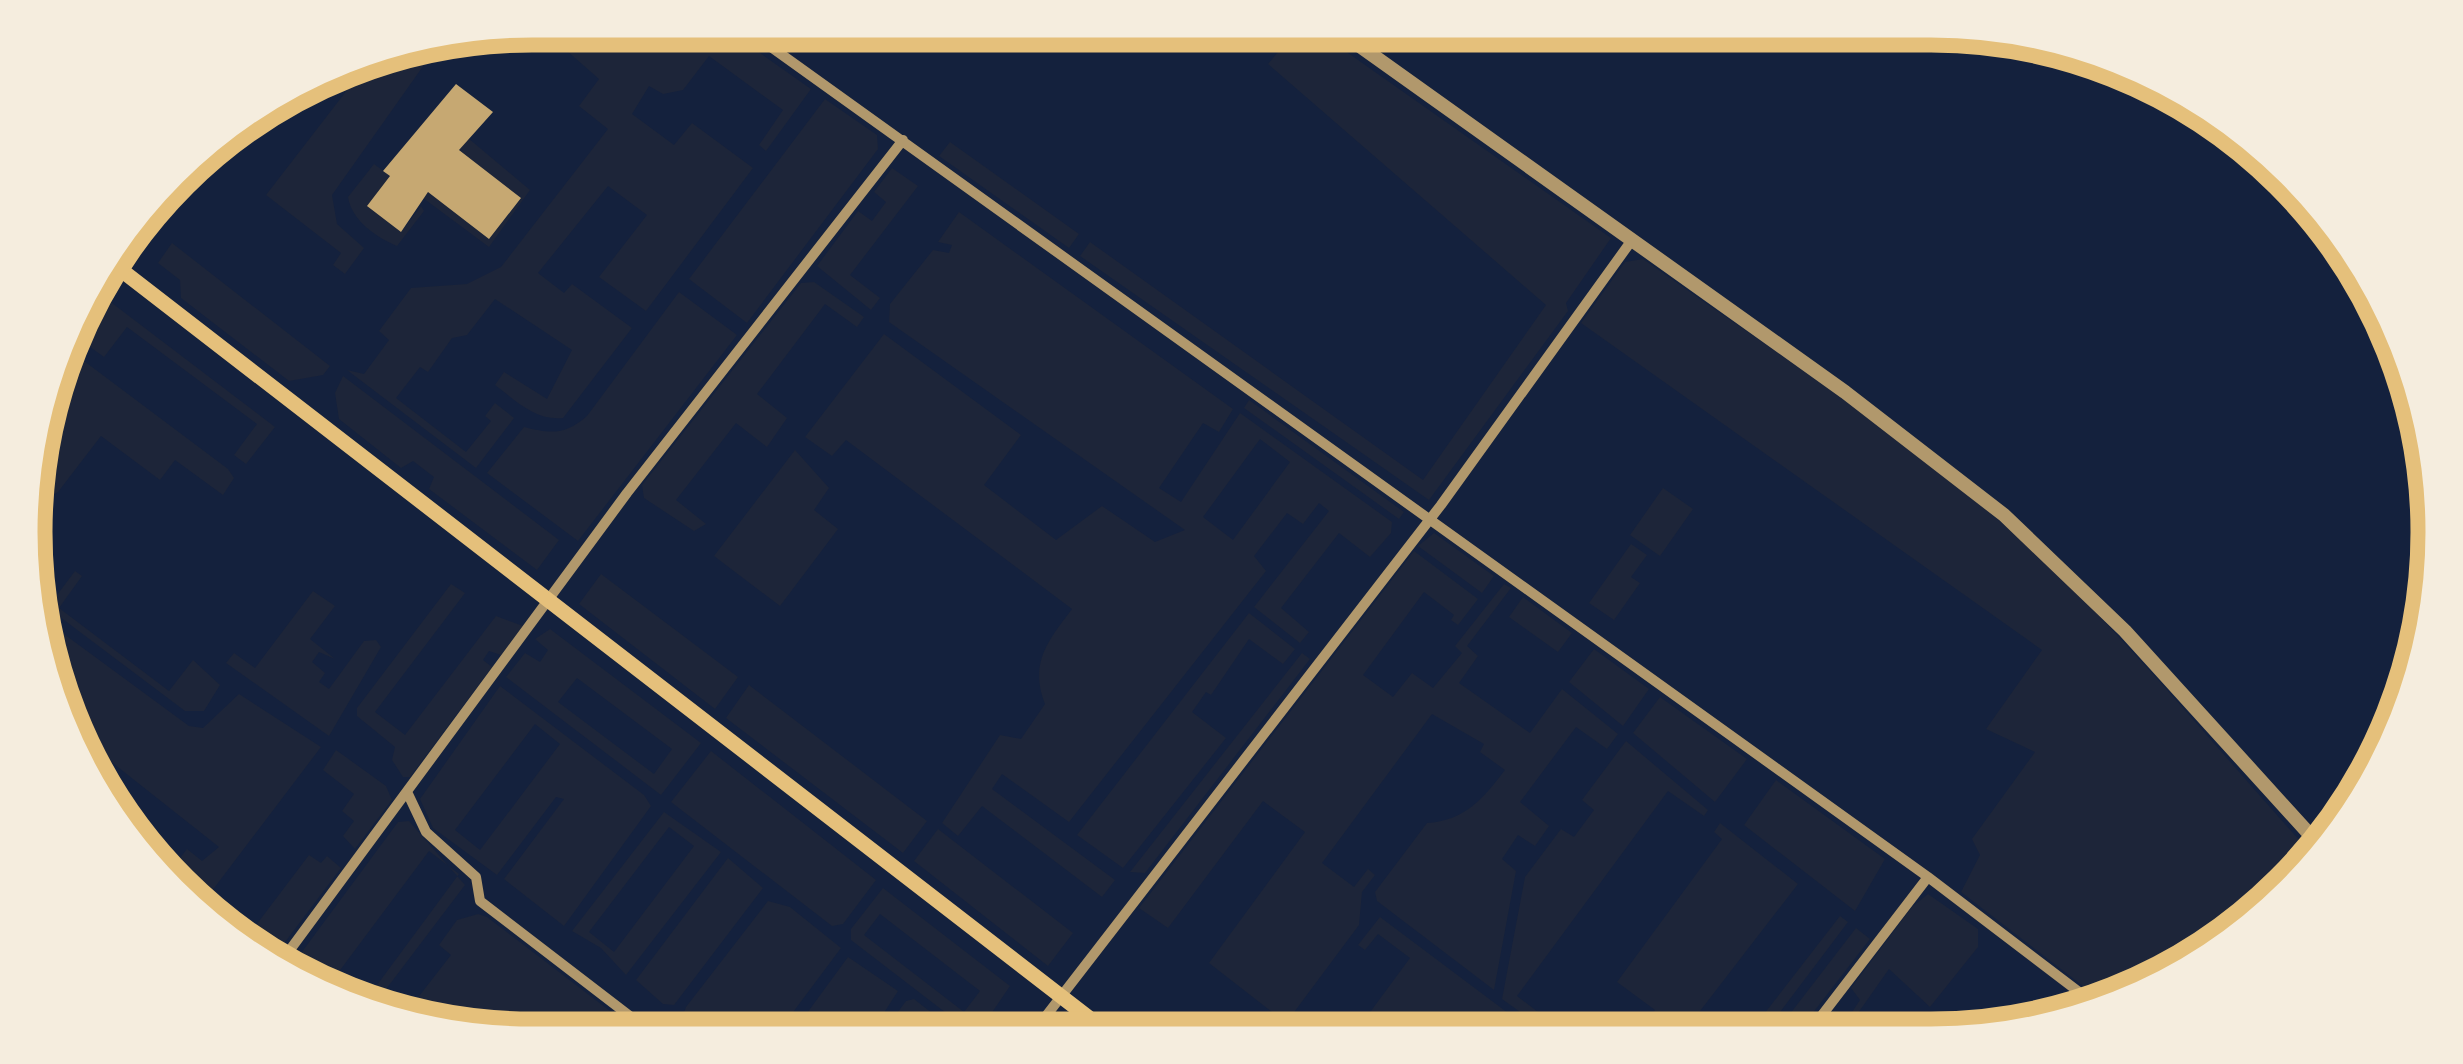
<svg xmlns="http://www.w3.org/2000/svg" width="2463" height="1064" font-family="'Work Sans',sans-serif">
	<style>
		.green { fill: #1d2539; fill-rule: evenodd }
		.building { fill: #c6a872 }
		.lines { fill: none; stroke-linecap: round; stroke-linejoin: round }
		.minor { stroke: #b1986c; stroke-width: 10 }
		.tertiary { stroke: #b1986c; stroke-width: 14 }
		.secondary { stroke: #e5c07b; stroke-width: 15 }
		.rim { fill: none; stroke: #e5c07b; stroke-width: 15 }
	</style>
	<rect width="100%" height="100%" fill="#14213d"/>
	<path class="green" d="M573 24H719L811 89 766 151 759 145 783 110 709 56 683 90 663 94 649 86 632 114 674 145 692 123 753 168 646 311 599 277 647 215 608 186 538 273 564 293 572 284 632 328 563 418C536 421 516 401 495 385L504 372 547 399 572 350 495 299 467 335 452 338 428 372 420 367 396 398 466 452 491 421 485 416 495 403 514 418 476 468 347 370 364 374 389 340 379 331 411 288 467 284 501 267 608 129 579 106 599 79 558 43Z
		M1299 27 1314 29 1611 238 1566 303 1568 311 1429 500 1080 256 1090 242 1423 480 1546 305 1268 64Z
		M433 40 431 55 332 195 337 224 364 248 345 274 333 265 341 253 266 195 378 50Z
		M825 99 877 135 878 149 747 323 689 279Z
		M468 138 530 190 489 247 423 198 428 192 489 239 521 199 459 150Z
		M950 142 1079 234 1069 248 939 156Z
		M374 164 390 176 368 207 401 232 421 206 424 211 397 246C376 237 352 221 348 197Z
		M892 168 918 186 850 275 880 298 871 310 817 266 858 211 872 221 886 202 874 192Z
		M959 212 1233 409 1219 432 1203 423 1159 488 1181 502 1240 413 1392 522 1391 533 1370 557 1339 533 1281 608 1309 632 1300 643 1254 607 1329 511 1319 503 1303 524 1287 513 1254 556 1266 571 1069 822 1002 774 992 789 1115 880 1102 897 982 806 958 836 942 823 1000 735 1021 739 1045 704C1029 663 1048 641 1072 609L846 440 832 456 805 437 884 334 1021 435 984 485 1056 540 1102 506 1155 542 1185 530 889 322 890 304 933 250 949 253 952 245 938 242ZM1260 439 1290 462 1233 540 1203 517Z
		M172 243 330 366 323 375 289 381 181 298 180 280 158 263Z
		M1643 259C1773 351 1911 440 2030 548 2132 642 2220 754 2314 856L2241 935 2109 1006 1961 892 1980 855 1972 839 2035 752 1986 729 2042 650 1581 323 1625 262Z
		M814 282 864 317 857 327 825 304 757 394 787 418 767 447 736 423 676 500 706 524 694 531 644 498 642 485 801 283Z
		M679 292 737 335 578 541 487 473 524 427C552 434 565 435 587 416Z
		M108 300 275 427 246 464 234 455 257 424 127 327 104 357 79 339Z
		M66 355H76L228 469 234 478 223 495 175 460 160 480 101 436 58 492 43 500C17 464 42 388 66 355Z
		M343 376 559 540 537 570 429 489 434 477 413 461 401 468 339 419 335 393Z
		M1249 400 1404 512 1399 519 1244 408Z
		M795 450 829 488 814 510 838 529 780 606 714 556Z
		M1663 488 1693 509 1660 556 1630 535Z
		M1434 533 1494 576 1482 593 1418 546Z
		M1631 544 1647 555 1631 577 1640 583 1614 620 1589 603Z
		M1414 551 1478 599 1458 625 1451 620 1454 615 1424 592 1363 675 1393 697 1412 673 1433 688 1462 653 1455 646 1504 584 1511 588 1467 646 1478 656 1459 683 1530 733 1562 689 1618 734 1607 749 1576 727 1520 802 1549 826 1535 846 1518 835 1502 859 1516 871 1494 990 1377 901 1375 892 1427 823C1464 821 1483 799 1505 770L1480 752 1484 744 1432 714 1322 863 1354 887 1368 869 1375 875 1362 892 1359 925 1286 1023 1209 963 1305 832 1263 801 1168 928 1139 908Z
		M75 571 82 576 59 608 169 691 193 660 220 685 204 711H185L56 614 54 599Z
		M601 574 738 677 715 709 579 604Z
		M451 584 465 593 375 712 405 735 496 616 523 626 501 655 489 651 483 660 492 667 410 777H403L392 760 395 747 357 716V708Z
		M313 591 335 606 310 639 335 659 319 652 312 662 325 673 319 682 329 689 364 641 376 640 381 647 329 736 226 663 234 653 255 668Z
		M1523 597 1572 633 1558 652 1509 617Z
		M34 612 189 726 203 728 239 694 321 747 196 912 166 876 187 849 202 861 219 847 71 730 34 630Z
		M1249 613 1295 649 1283 664 1249 639 1211 695 1206 692 1192 712 1226 738 1123 868 1077 835Z
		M550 629 701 743 661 795 506 677 525 653 540 662 548 650 535 639ZM577 678 672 749 654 774 558 702Z
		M1594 649 1649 689 1623 726 1569 682Z
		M1302 653 1310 659 1145 873 1130 872Z
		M749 685 927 821 903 853 726 718Z
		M500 686 644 795 651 806 564 926 504 879 564 799 556 797 497 875 433 828 420 799ZM535 724 560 744 480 850 455 830Z
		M1660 697 1747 759 1715 802 1633 733Z
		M1626 741 1708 810 1704 816 1668 791 1517 996 1551 1022 1545 1030 1502 999 1525 877 1561 829 1574 837 1594 810 1582 800Z
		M336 750 386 786 392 800 355 849 343 836 354 821 342 811 354 794 323 770Z
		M711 751 876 880 843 924 832 926 671 802Z
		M1776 780 1885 859 1855 911 1744 825Z
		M664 812 721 852 626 975 601 948 572 931ZM669 827 694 846 614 952 589 932Z
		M409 821 465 885 368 1013 360 1008 459 874 429 851 326 989 290 968 398 822Z
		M1720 823 1798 884 1680 1037H1636L1655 1010 1617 982 1722 839 1714 832Z
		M938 829 1073 933 1048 966 914 861Z
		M309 855 321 863 327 856 341 868 273 958 244 941Z
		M728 858 763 888 674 1005 663 1004 636 980Z
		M883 888 1010 986 976 1036 851 940V929ZM880 914 980 991 964 1012 864 935Z
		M1928 894 1978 929V947L1930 1007 1889 969 1844 1033 1840 1030 1860 1000 1851 988 1912 907Z
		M768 901 790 907 841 948 773 1039H708L683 1015 686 1007Z
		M478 914 487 917 648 1040H532L402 1018 451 955 439 945 457 920Z
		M1840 916 1848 922 1762 1036H1747Z
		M1380 917 1540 1037H1514L1503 1029 1496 1037 1351 1038 1410 958 1378 934 1365 950 1358 945Z
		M1856 928 1870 939 1795 1036H1773Z
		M848 957 898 991 867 1039H788Z
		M914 999 965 1039H878L906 1001Z"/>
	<path class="building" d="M456 84 493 112 459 150 521 198 489 239 428 192 401 232 367 206 390 176 383 171Z"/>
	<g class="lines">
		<path class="minor" d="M739 24 1928 877 2100 1008
			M408 794 426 832 476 877 480 901 661 1040
			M281 962 627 493 903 140
			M1806 1036 1928 877
			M1029 1038 1441 505 1632 240"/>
		<path class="tertiary" d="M1329 24 1845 392 2004 515 2125 631 2322 848"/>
		<path class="secondary" d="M107 259 1115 1038"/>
	</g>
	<path d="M0 0H2463V1064H0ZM532 45H1931A487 487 0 0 1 2418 532V532A487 487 0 0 1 1931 1019H532A487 487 0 0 1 45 532V532A487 487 0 0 1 532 45Z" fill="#f5edde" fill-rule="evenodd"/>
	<path class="rim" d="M532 45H1931A487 487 0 0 1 2418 532V532A487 487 0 0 1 1931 1019H532A487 487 0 0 1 45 532V532A487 487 0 0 1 532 45Z"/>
</svg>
